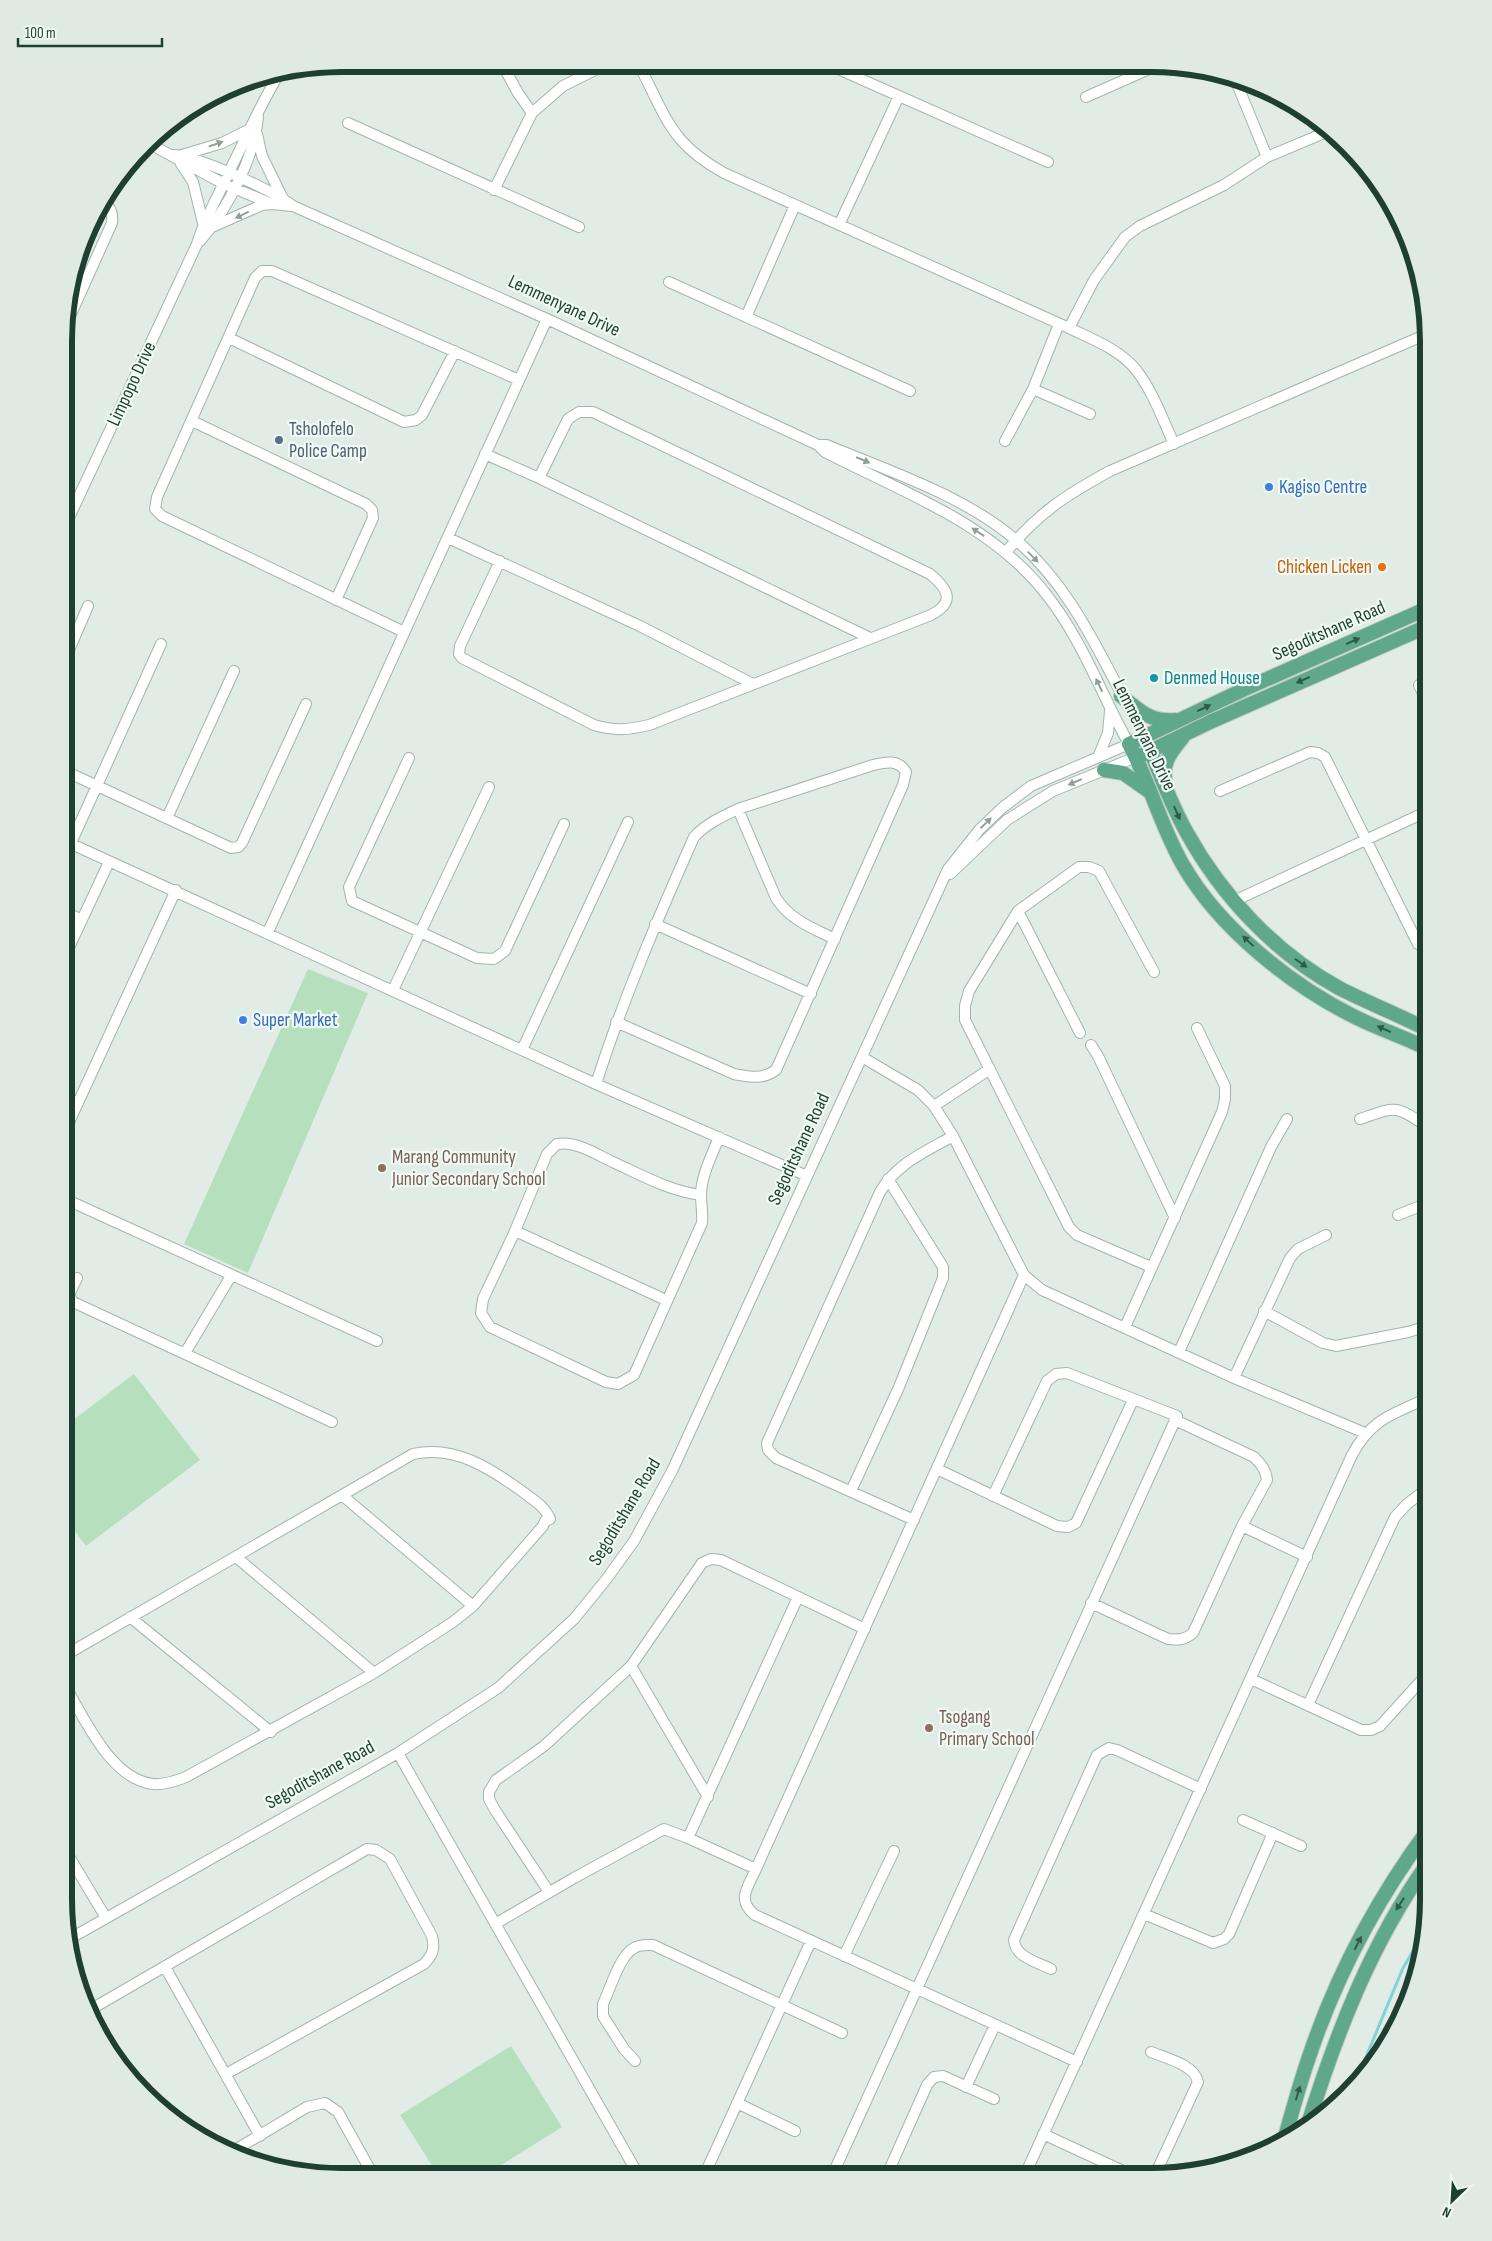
<svg xmlns="http://www.w3.org/2000/svg" width="1492" height="2241" font-family="'Sofia Sans Condensed',sans-serif">
	<style>
		.green { fill: #b6e0bd }
		.lines { fill: none; stroke-linecap: round; stroke-linejoin: round }
		.stream { stroke: #81d3d8; stroke-width: 3 }
		.minor-casing { stroke: #a2b5ac; stroke-width: 12 }
		.major-casing { stroke: #c0c9c6; stroke-width: 16 }
		.minor { stroke: #fff; stroke-width: 10 }
		.major { stroke: #5fa78d; stroke-width: 14 }
		.oneway { fill: #8f9f99 }
		.oneway2 { fill: #2f594a }
		.service-dot { fill: #5c6f8a; stroke: #f0f9f4; stroke-width: 2 }
		.shop-dot { fill: #3f7fe0; stroke: #f0f9f4; stroke-width: 2 }
		.food-dot { fill: #e8710a; stroke: #f0f9f4; stroke-width: 2 }
		.culture-dot { fill: #0f9aa8; stroke: #f0f9f4; stroke-width: 2 }
		.education-dot { fill: #8d6e63; stroke: #f0f9f4; stroke-width: 2 }
		.labels { text-anchor: middle; dominant-baseline: central; stroke-width: 4.5; stroke-linejoin: round; paint-order: stroke }
		.street-label { font-size: 19px; fill: #1f3f33; stroke: #f0f9f4 }
		.service-label { font-size: 19px; fill: #4e5e75; stroke: #f0f9f4; text-anchor: start }
		.shop-label { font-size: 19px; fill: #366cbe; stroke: #f0f9f4; text-anchor: start }
		.food-label { font-size: 19px; fill: #c56008; stroke: #f0f9f4; text-anchor: end }
		.culture-label { font-size: 19px; fill: #0d838f; stroke: #f0f9f4; text-anchor: start }
		.education-label { font-size: 19px; fill: #785e54; stroke: #f0f9f4; text-anchor: start }
		.rim { fill: none; stroke: #1f3f33; stroke-width: 6 }
	</style>
	<rect width="100%" height="100%" fill="#e0ece5"/>
	<path class="green" d="M308 969 368 993 248 1273 184 1244Z
		M134 1374 200 1460 86 1546 64 1517V1427Z
		M511 2046 562 2127 485 2175H438L400 2115Z"/>
	<g class="lines">
		<path class="stream" d="M1356 2081 1403 1968 1425 1931"/>
		<defs>
			<path id="minor" d="M502 64 518 93 532 113
				M639 65C652 89 663 119 681 140 693 154 708 164 724 173L1069 328C1092 339 1121 350 1137 371 1153 392 1163 420 1174 444
				M829 65 1048 162
				M1235 79 1267 157
				M1086 97 1156 66
				M348 123 579 227
				M257 134 262 156 282 197
				M150 144 224 184 272 204 292 206
				M182 155 222 143 248 130
				M181 164 193 182 203 223
				M494 190 532 113 563 86 605 65
				M839 225 899 96
				M212 227 262 205 272 204
				M200 241C227 210 255 157 258 116
				M669 282 910 391
				M746 317 795 205
				M66 325 112 223C113 214 111 206 102 201
				M1069 328 1094 280 1125 237 1140 226 1224 185 1267 157 1329 131
				M229 338 404 422 416 420 422 415 455 351
				M1033 389 1090 414
				M192 421 366 504 372 510 373 518 336 600
				M1005 441 1033 389 1059 324
				M818 445H827C891 472 963 495 1016 540 1077 592 1106 669 1144 736
				M485 454 539 478 870 638
				M66 524 197 244C205 217 219 195 230 170 246 138 260 105 279 74
				M448 538 640 626 753 684
				M1006 552C1038 513 1066 495 1110 471L1427 334
				M500 561 460 646 459 654 462 658 594 725C616 731 627 730 649 725L931 615C956 602 948 589 930 574L593 412H579L568 419 539 478
				M404 632 162 516 155 509 157 497 255 278 262 271H272L519 380
				M66 657 88 606
				M1419 685 1428 704
				M1099 755 1108 733 1110 711
				M409 758 349 887 352 901 477 958 494 959 505 951 564 824
				M65 771 231 848 238 847 242 843 306 704
				M1220 791 1310 752 1318 753 1325 757 1418 944
				M738 809 776 898C790 920 812 928 835 939
				M167 818 234 671
				M65 841 596 1084 807 1176
				M71 843 161 644
				M950 874 1007 820 1029 806 1053 791 1136 757
				M1234 901 1428 811
				M1018 911 1080 1033
				M65 912 82 920
				M655 924 811 994
				M268 932 547 319
				M65 956 109 862
				M393 990 489 787
				M1091 1045 1098 1056 1175 1218
				M522 1050 628 822
				M862 1057 918 1090 934 1106 953 1136 1024 1275 1042 1290 1234 1378 1365 1433
				M596 1084C623 999 658 918 694 837 706 824 721 817 738 809L873 765C886 762 898 759 906 772L903 785 776 1070C762 1080 750 1077 734 1074L616 1022
				M934 1106 990 1069
				M1360 1119C1398 1106 1394 1105 1428 1127
				M65 1131 176 890
				M701 1195C670 1191 643 1176 615 1163 597 1155 578 1141 557 1144L547 1154 515 1231 483 1299 481 1313 490 1327 606 1382 618 1384 634 1375 702 1223C703 1213 701 1205 701 1195 701 1176 712 1155 719 1137
				M65 1199 377 1341
				M1398 1215 1428 1203
				M515 1231 666 1300
				M1151 1267 1077 1235 1069 1227 965 1020V1006L969 991 1018 911 1079 867H1089L1099 871 1154 972
				M1024 1275 756 1869C748 1887 736 1900 755 1915L1077 2062
				M77 1278 69 1295 73 1302 332 1422
				M1264 1311 1323 1343 1336 1346 1408 1332 1428 1326
				M1125 1327 1222 1112 1225 1099V1086L1197 1028
				M1179 1352 1271 1147 1287 1119
				M185 1353 231 1276
				M1234 1378 1290 1258 1298 1249 1326 1235
				M937 1469 1057 1526 1068 1527 1076 1523 1133 1400
				M851 1491 899 1387 943 1278V1267L888 1179
				M343 1496 473 1606
				M914 1520 776 1458 768 1450 767 1443 880 1192C897 1163 925 1152 953 1136
				M1242 1526 1307 1557
				M236 1557 374 1673
				M1091 1603 1168 1639C1178 1640 1185 1640 1193 1633L1242 1526 1267 1480C1266 1470 1261 1464 1254 1457L1175 1420
				M130 1617 271 1732
				M631 1666 708 1797
				M1251 1679 1361 1730H1371L1380 1726 1428 1673
				M64 1684C84 1717 110 1779 153 1784 164 1785 176 1781 186 1777L374 1673 453 1622 473 1606 543 1526 545 1521 550 1519C545 1506 533 1500 523 1492 490 1468 455 1445 413 1454L64 1656
				M1308 1705 1395 1517 1407 1504 1428 1488
				M398 1753 639 2176
				M1243 1820 1301 1846
				M688 1838 798 1597
				M64 1848 106 1918
				M549 1892 495 1810 489 1799V1792L496 1780 544 1746 631 1666 702 1563 711 1559 721 1560 865 1629
				M1144 1914 1213 1943 1224 1939 1229 1934 1273 1833
				M495 1924 574 1878 664 1829 688 1838 756 1869
				M71 1938 398 1753 498 1688 574 1619 605 1581 634 1541 672 1471 948 869 980 829 1002 808 1031 786 1129 744C1101 694 1082 639 1046 594 991 523 902 492 825 452L818 445 547 319 293 206C272 190 198 156 173 155
				M844 1956 894 1851
				M165 1967 260 2136
				M1051 1969C1037 1962 1015 1957 1014 1940L1097 1755 1109 1748 1117 1750 1201 1789
				M88 2011 367 1849 376 1850 390 1859 432 1936C435 1948 433 1955 424 1964L226 2074
				M1151 2052C1166 2058 1195 2065 1198 2082L1154 2177
				M635 2061 624 2049 603 2016V2004C610 1989 620 1955 634 1948 640 1944 647 1945 653 1945L842 2033
				M966 2087 995 2025
				M737 2103 795 2131
				M1043 2134 1136 2177
				M230 2153 307 2107 325 2103 338 2112 373 2175
				M889 2170 904 2177
				M704 2176 811 1941
				M832 2176 1177 1416 1067 1373 1056 1374 1047 1381 993 1496
				M886 2177 927 2085 934 2077 943 2076 994 2099
				M1024 2177 1352 1455C1371 1419 1393 1414 1428 1398"/>
			<path id="major" d="M1121 696C1141 711 1149 722 1175 720
				M1144 736C1158 768 1170 803 1187 833 1222 896 1275 953 1339 988 1368 1003 1399 1015 1428 1030
				M1142 755 1210 722 1428 626
				M1104 770 1123 773 1150 792
				M1165 779C1162 761 1173 750 1183 737
				M1428 1049C1404 1037 1379 1029 1355 1017 1291 985 1219 928 1183 865 1161 827 1150 783 1129 744L1249 687 1428 608
				M1307 2127C1336 2034 1371 1943 1428 1863
				M1284 2140C1292 2113 1299 2086 1308 2060 1335 1978 1377 1899 1428 1830"/>
		</defs>
		<use href="#minor" class="minor-casing"/>
		<use href="#major" class="major-casing"/>
		<use href="#minor" class="minor"/>
		<use href="#major" class="major"/>
	</g>
	<defs><path id="oneway-solid" d="M-6-.8H1V-3.2L6.5 0L1 3.2V.8H-6Z" transform="scale(1.25)"/></defs>
	<g class="oneway">
		<use href="#oneway-solid" transform="translate(216 144) rotate(-19)"/>
		<use href="#oneway-solid" transform="translate(242 215) rotate(154)"/>
		<use href="#oneway-solid" transform="translate(863 460) rotate(23)"/>
		<use href="#oneway-solid" transform="translate(978 532) rotate(-147)"/>
		<use href="#oneway-solid" transform="translate(1033 557) rotate(46)"/>
		<use href="#oneway-solid" transform="translate(1099 685) rotate(-115)"/>
		<use href="#oneway-solid" transform="translate(1075 782) rotate(157)"/>
		<use href="#oneway-solid" transform="translate(986 823) rotate(-44)"/>
	</g>
	<g class="oneway2">
		<use href="#oneway-solid" transform="translate(1353 641) rotate(-24)"/>
		<use href="#oneway-solid" transform="translate(1303 680) rotate(156)"/>
		<use href="#oneway-solid" transform="translate(1204 708) rotate(-25)"/>
		<use href="#oneway-solid" transform="translate(1177 813) rotate(66)"/>
		<use href="#oneway-solid" transform="translate(1248 941) rotate(-137)"/>
		<use href="#oneway-solid" transform="translate(1301 963) rotate(35)"/>
		<use href="#oneway-solid" transform="translate(1384 1029) rotate(-156)"/>
		<use href="#oneway-solid" transform="translate(1400 1904) rotate(123)"/>
		<use href="#oneway-solid" transform="translate(1358 1943) rotate(-63)"/>
		<use href="#oneway-solid" transform="translate(1298 2093) rotate(-73)"/>
	</g>
	<circle class="service-dot" cx="279" cy="440" r="5"/>
	<g class="shop-dot">
		<circle cx="1269" cy="487" r="5"/>
		<circle cx="243" cy="1020" r="5"/>
	</g>
	<circle class="food-dot" cx="1382" cy="567" r="5"/>
	<circle class="culture-dot" cx="1154" cy="678" r="5"/>
	<g class="education-dot">
		<circle cx="382" cy="1168" r="5"/>
		<circle cx="929" cy="1728" r="5"/>
	</g>
	<g class="labels">
		<g class="street-label">
			<text transform="translate(564 306) rotate(25)">Lemmenyane Drive</text>
			<text transform="translate(132 384) rotate(-65)">Limpopo Drive</text>
			<text transform="translate(1329 631) rotate(-24)">Segoditshane Road</text>
			<text transform="translate(1144 735) rotate(64)">Lemmenyane Drive</text>
			<text transform="translate(799 1149) rotate(-65)">Segoditshane Road</text>
			<text transform="translate(625 1512) rotate(-59)">Segoditshane Road</text>
			<text transform="translate(320 1775) rotate(-29)">Segoditshane Road</text>
		</g>
		<g class="service-label">
			<text x="289" y="429">Tsholofelo<tspan x="289" dy="22">Police Camp</tspan></text>
		</g>
		<g class="shop-label">
			<text x="1279" y="487">Kagiso Centre</text>
			<text x="253" y="1020">Super Market</text>
		</g>
		<g class="food-label">
			<text x="1372" y="567">Chicken Licken</text>
		</g>
		<g class="culture-label">
			<text x="1164" y="678">Denmed House</text>
		</g>
		<g class="education-label">
			<text x="392" y="1157">Marang Community<tspan x="392" dy="22">Junior Secondary School</tspan></text>
			<text x="939" y="1717">Tsogang<tspan x="939" dy="22">Primary School</tspan></text>
		</g>
	</g>
	<path d="M0 0H1492V2241H0ZM341 72H1151A269 269 0 0 1 1420 341V1899A269 269 0 0 1 1151 2168H341A269 269 0 0 1 72 1899V341A269 269 0 0 1 341 72Z" fill="#dfeae5" fill-rule="evenodd"/>
	<path class="rim" d="M341 72H1151A269 269 0 0 1 1420 341V1899A269 269 0 0 1 1151 2168H341A269 269 0 0 1 72 1899V341A269 269 0 0 1 341 72Z"/>
	<g transform="translate(1452 2201) rotate(205)" stroke="#f0f9f4" stroke-width="4" paint-order="stroke">
	<path d="M0-4L9 19L0 12L-9 19Z" fill="#1f3f33"/>
	<text y="-8" font-size="14" font-weight="bold" text-anchor="middle" fill="#1f3f33">N</text>
	</g>
	<path d="M18 38v8h144v-8" fill="none" stroke="#1f3f33" stroke-width="2.5"/>
	<text x="25" y="38" font-size="15" fill="#1f3f33" stroke="#f0f9f4" stroke-width="4" paint-order="stroke">100 m</text>
</svg>
